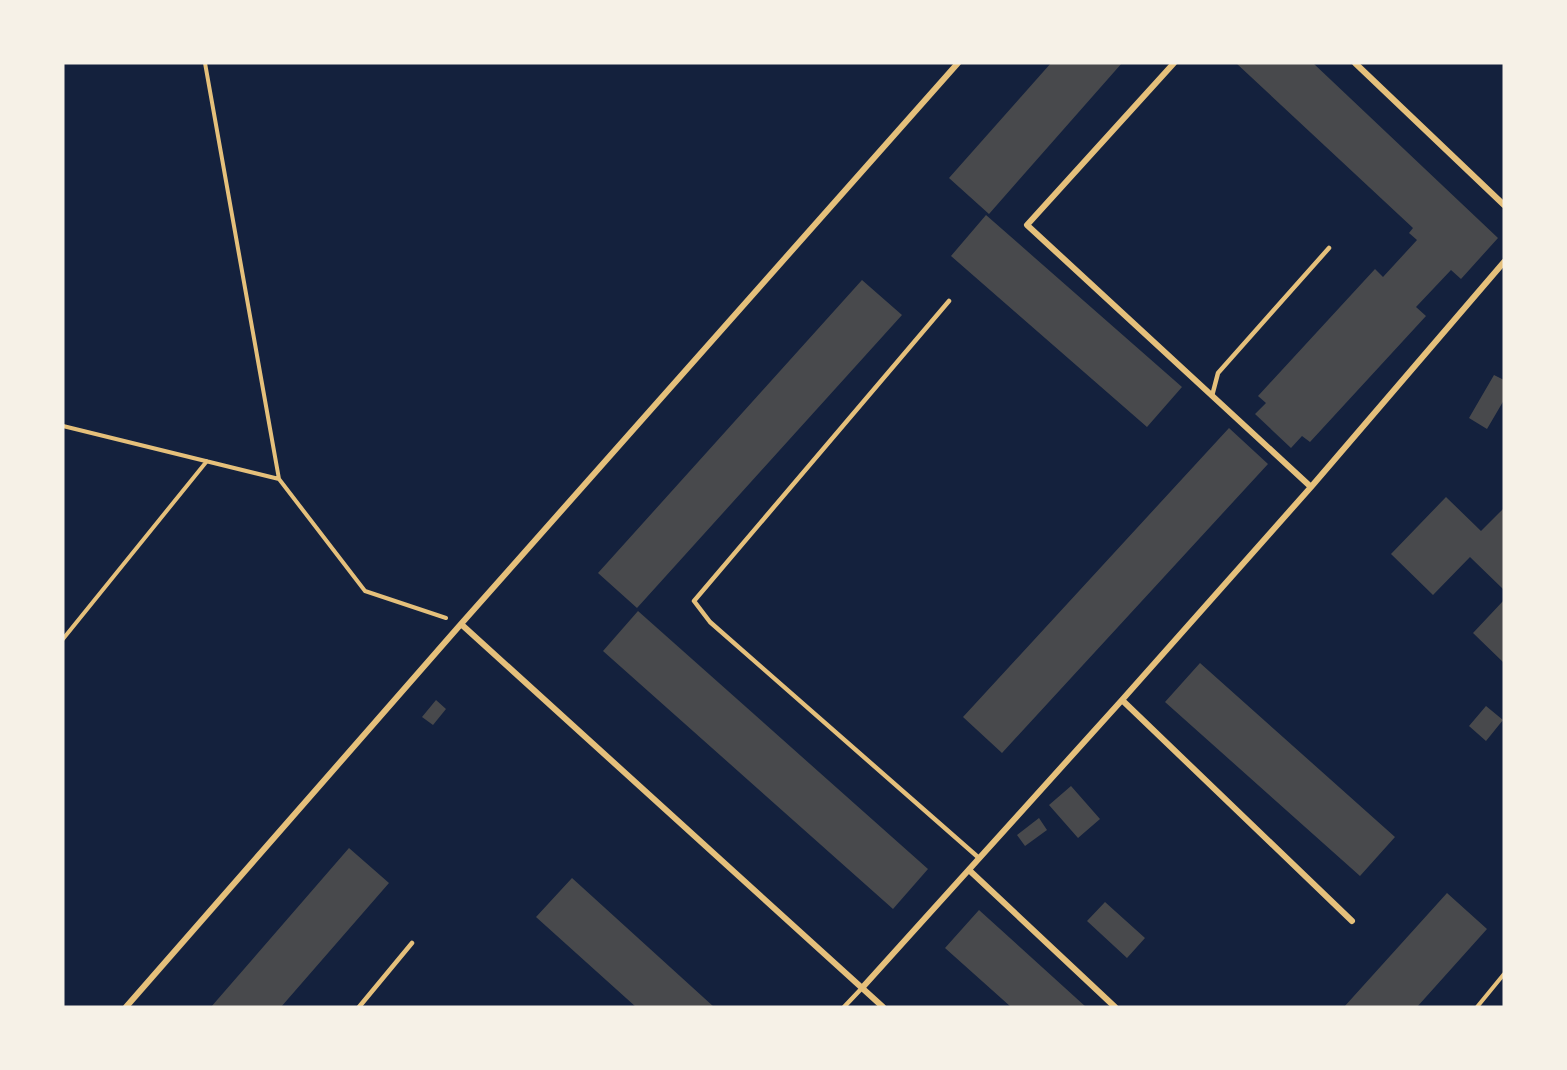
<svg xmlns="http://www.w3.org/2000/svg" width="1567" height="1070" font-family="'PT Sans',sans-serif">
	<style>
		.building { fill: #48494c }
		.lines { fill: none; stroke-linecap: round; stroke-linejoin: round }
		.path { stroke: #e5c07b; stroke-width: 4 }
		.service { stroke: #e5c07b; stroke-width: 4.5 }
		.minor { stroke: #e5c07b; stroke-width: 6 }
	</style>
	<rect width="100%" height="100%" fill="#14213d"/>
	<path class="building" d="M1051 63H1122L989 214 949 178Z
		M1236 63H1313L1498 238 1461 279 1451 270 1416 307 1426 316 1310 442 1302 436 1291 448 1255 414 1266 403 1258 396 1375 269 1383 277 1417 240 1409 233 1413 228Z
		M986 215 1182 387 1147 427 951 256Z
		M862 280 902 315 637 608 598 573Z
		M1494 375 1504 380V400L1487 429 1469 418Z
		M1229 428 1268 464 1002 753 963 717Z
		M1446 497 1481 531 1504 508V590L1470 557 1433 595 1391 554Z
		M1504 600V663L1473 633Z
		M638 611 928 869 893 909 603 651Z
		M1200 663 1395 837 1360 876 1165 702Z
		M436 700 446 709 433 725 422 717Z
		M1486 706 1503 720 1486 741 1469 726Z
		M1071 786 1100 819 1078 838 1049 805Z
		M1039 818 1047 830 1025 846 1017 835Z
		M349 848 389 883 281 1007H211Z
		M572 878 714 1007H636L536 917Z
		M1447 893 1487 929 1417 1007H1344Z
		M1105 902 1145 938 1127 958 1087 921Z
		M979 910 1086 1007H1011L945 948Z"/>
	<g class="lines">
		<path class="path" d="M205 63 279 479
			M63 426 279 479 365 591 446 618
			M63 639 207 461
			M1477 1007 1504 974"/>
		<path class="service" d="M949 301 694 601 710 622 979 858
			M1212 396 1218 373 1329 248
			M359 1007 412 943
			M844 1007 862 988"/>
		<path class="minor" d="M1355 63 1504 205
			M1311 487 1504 262
			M461 624 883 1007
			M1122 700 1352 921
			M969 870 1115 1007
			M862 988 1122 700 1311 487 1027 225 1174 63
			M126 1007 461 624 958 63"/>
	</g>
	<rect width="1567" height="1070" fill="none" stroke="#f6f1e7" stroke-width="129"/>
</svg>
